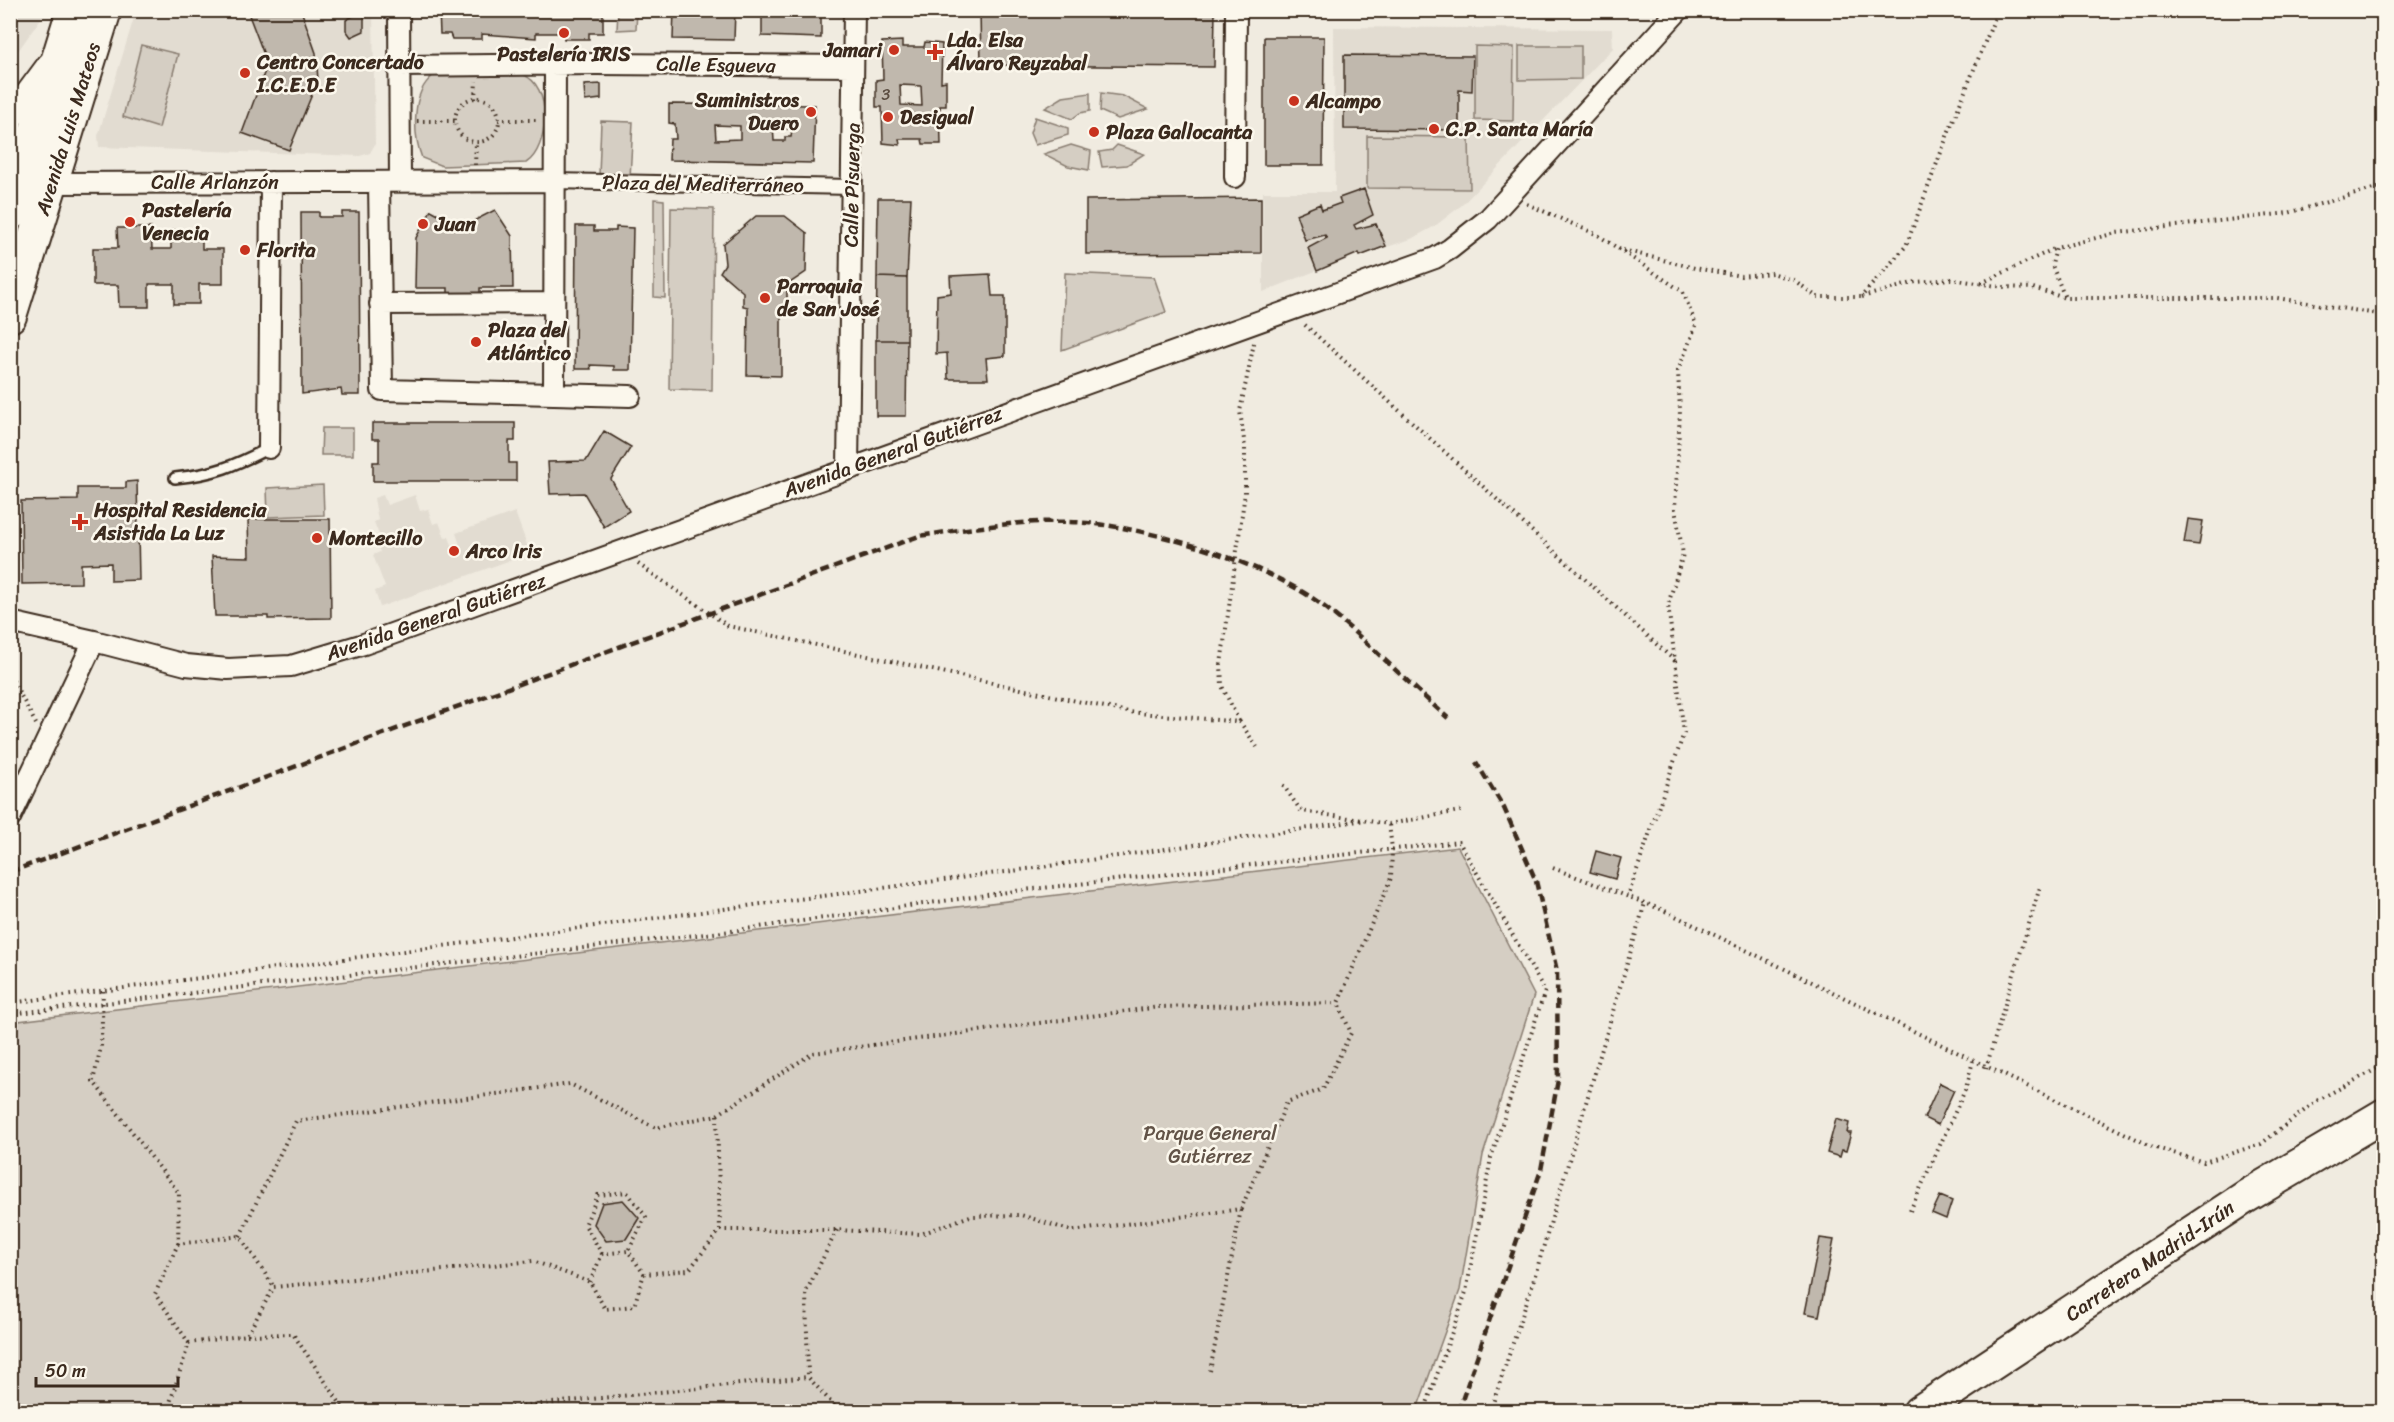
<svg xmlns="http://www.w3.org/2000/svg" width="2394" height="1422" font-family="Sriracha,sans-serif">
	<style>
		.built { fill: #e2dcd1 }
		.green { fill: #d5cec3; stroke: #887c70; stroke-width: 1.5 }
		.building { fill: #c0b8ad; stroke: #3b2a1e; stroke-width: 1.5; fill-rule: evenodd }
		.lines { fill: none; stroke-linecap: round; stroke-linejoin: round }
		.service-casing { stroke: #3b2a1e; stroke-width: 14 }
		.pedestrian-casing { stroke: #3b2a1e; stroke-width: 18 }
		.minor-casing { stroke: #3b2a1e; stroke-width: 24 }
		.tertiary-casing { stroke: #3b2a1e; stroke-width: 28 }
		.trunk-casing { stroke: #3b2a1e; stroke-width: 36 }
		.path { stroke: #3b2a1e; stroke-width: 4; stroke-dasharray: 1.5 4.5; stroke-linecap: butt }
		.service { stroke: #fbf7ec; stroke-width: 9 }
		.pedestrian { stroke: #fbf7ec; stroke-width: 14 }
		.minor { stroke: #fbf7ec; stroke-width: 20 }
		.tertiary { stroke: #fbf7ec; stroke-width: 24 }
		.trunk { stroke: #fbf7ec; stroke-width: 32 }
		.rail { stroke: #3b2a1e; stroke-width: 4.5; stroke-dasharray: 9 4.5; stroke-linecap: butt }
		.poi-dot { fill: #c8321e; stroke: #fbf7ec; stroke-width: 2 }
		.labels { text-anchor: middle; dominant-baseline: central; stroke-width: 5; stroke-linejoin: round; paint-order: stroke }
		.number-label { font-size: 16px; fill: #5c4e42 }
		.poi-label { font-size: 20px; font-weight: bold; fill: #3b2a1e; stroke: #fbf7ec; text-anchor: start }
		.street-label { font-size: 20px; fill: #3b2a1e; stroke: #fbf7ec }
		.park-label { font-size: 20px; fill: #625347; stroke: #fbf7ec }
	</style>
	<rect width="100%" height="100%" fill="#f0ebe0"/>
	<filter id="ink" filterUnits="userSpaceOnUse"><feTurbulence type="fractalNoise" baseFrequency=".0167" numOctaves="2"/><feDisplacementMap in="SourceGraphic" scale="12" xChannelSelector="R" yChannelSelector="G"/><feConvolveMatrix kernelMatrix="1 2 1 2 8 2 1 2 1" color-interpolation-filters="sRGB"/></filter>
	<g filter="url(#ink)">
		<path class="built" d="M11 10 46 11 11 61 10 11Z
			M136 11H373L375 144 370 153 360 156 99 147 98 136Z
			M1334 27 1612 29 1613 48 1462 205 1435 226 1411 239 1360 256 1358 254 1263 292V192H1335Z
			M383 495 387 505 415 495 420 511 428 509 433 524 439 522 445 538 449 537 454 550 461 548 456 533 515 512 530 553 380 607 375 591 385 587 373 555 380 552 374 536 379 535 374 522 378 520 374 498Z"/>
		<path class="green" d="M618 11H637L636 29 617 30Z
			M141 45 178 54 159 128 123 117Z
			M1475 46 1514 47 1513 121 1475 120Z
			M1519 46H1581V79L1519 80Z
			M523 75C552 84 550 148 526 163L442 166 422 158C413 135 411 92 433 76Z
			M1090 93V111L1080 113 1072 119 1045 108 1063 97Z
			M1101 93 1123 96 1148 109 1118 119 1100 111Z
			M1035 117 1068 128V135L1035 145 1030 133Z
			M601 121 633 122 630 178 599 176Z
			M1367 136 1469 137 1470 189 1367 188Z
			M1071 145 1091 151 1089 170 1068 166 1044 154Z
			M1117 145 1144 154 1127 165 1102 167 1099 152 1112 150Z
			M654 199 664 200 665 298 654 297Z
			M671 208 714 209 712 390 669 389Z
			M1065 273 1154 277 1166 312 1062 350Z
			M322 428H353V455H321Z
			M323 485 324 515 268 517 267 488Z
			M1458 847 1534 995 1483 1155 1460 1290 1416 1412 11 1411 10 1022C493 965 975 903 1458 847Z"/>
		<path class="building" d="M247 10H301L316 53 318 80 289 150 242 133 266 68V60Z
			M327 10H364V31L351 37 346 30V20L355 15V12Z
			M439 10H603V33H589V39H564V33H536V38L482 34V39H452L450 34H440Z
			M674 10H735L734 40 673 39Z
			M762 10H821V38L762 36Z
			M980 10 1215 11 1214 67 981 65Z
			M1459 10H1616L1615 13Z
			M1264 37H1324L1323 165H1264Z
			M902 41V47H924L925 42 942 44 941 82 946 81V106H940L941 144H923L922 139H899L900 145 883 143 882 107H876V80L883 79 882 42ZM900 85 921 86 922 106 901 105Z
			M1344 55 1473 56 1472 91 1459 90V130L1344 129Z
			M601 84V99L585 101 584 85Z
			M669 104 815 105 813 163 669 160 670 139H676L675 124 669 123ZM715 125 740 126V139L716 140ZM773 125H786V129H792L791 137H785V141H774Z
			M1364 189 1373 215 1354 225 1356 229 1376 224 1386 246 1360 256 1359 253 1317 271 1308 248 1327 238 1325 235 1305 240 1296 214 1320 204 1322 210 1341 203 1339 198Z
			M878 198H911L907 278 877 277Z
			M1261 198V253L1086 254V200Z
			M431 210 462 227 495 210 512 236 513 288H480V293H448V288H415L416 238Z
			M301 212H319V217H342V212H359L360 395H342L341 389 302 394Z
			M756 216H785L807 233 806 272 787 285V305L781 307V376L747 375 748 307 743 306V292L720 272 725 264 723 244Z
			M576 226H594V231H616V227L633 228 630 370H614V366L590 365 591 369H575Z
			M117 228H151L152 249H171V230H202V249H223V284H199V304H174V284H149V307H119L118 285H93V248H118Z
			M990 274 992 296H1005V356L986 358 988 379H948L947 353 936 354 937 295 951 293 950 276Z
			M877 277 907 278V340H876Z
			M876 340H907L906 416H876Z
			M372 423H515V441H509V463H516V481H373V462H379V439H372Z
			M604 431 631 447 611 479 629 511 604 527 584 493 550 494 548 462 586 461Z
			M137 481 139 580 111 581V563L81 564V583L22 584 21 501 78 500V488H126V482Z
			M248 519H330L331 618 268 619V616H215L212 556 249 557Z
			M2188 519 2203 521 2199 545 2184 543Z
			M1596 851 1621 858 1615 879 1590 872Z
			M1940 1083 1954 1090 1938 1125 1924 1118Z
			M1836 1119 1849 1123 1847 1133H1851L1846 1151 1842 1150 1840 1157 1827 1153Z
			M1940 1196 1952 1201 1946 1219 1932 1213Z
			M623 1200 639 1218 626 1239 606 1241 594 1224 602 1203Z
			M1820 1238 1834 1240 1819 1316 1805 1313Z"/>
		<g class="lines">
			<defs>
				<path id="service" d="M175 478C215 474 234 466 269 448"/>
				<path id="pedestrian" d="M553 181 852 187"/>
				<path id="minor" d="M399 10 400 181
					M400 66 596 64 853 66
					M1235 177 1236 10
					M379 182 382 390 554 394 555 64
					M51 183 553 181
					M380 304 554 303
					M554 394 630 396
					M269 448 271 182
					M848 468 854 10
					M10 622 94 641 186 665 228 669 291 666 364 644 1435 258 1450 249 1488 219 1679 10
					M10 818 94 641"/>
				<path id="tertiary" d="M10 118 50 64"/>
				<path id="trunk" d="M10 214 73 10
					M10 316 105 10
					M1919 1412 2247 1196 2384 1115"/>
			</defs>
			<use href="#service" class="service-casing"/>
			<use href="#pedestrian" class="pedestrian-casing"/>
			<use href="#minor" class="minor-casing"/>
			<use href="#tertiary" class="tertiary-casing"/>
			<use href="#trunk" class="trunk-casing"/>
			<path class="path" d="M455 120a22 22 0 1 1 44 0a22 22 0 1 1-44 0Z
				M475 99 476 81
				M498 120H537
				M417 121H455
				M475 165 476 142
				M2384 186 2288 213 2116 233 2056 248 2052 265 2065 298H2277L2384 315
				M1527 204 1598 235 1683 292 1696 325 1678 371 1680 411 1675 509 1683 554 1668 605 1684 733 1628 896
				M1623 250 1695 268 1741 276 1772 273 1794 280 1817 297H1861L1906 246 1949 131 1998 10
				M1981 283 2056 248
				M1862 297 1916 282 1951 279 2003 287 2033 288 2065 298
				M1305 325 1675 661
				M638 564 728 626 1128 712 1240 722 1257 747
				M10 675 36 724
				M1239 721 1222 686 1221 664 1245 493V447L1240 411 1254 343
				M1283 785 1301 811 1389 824 1465 810
				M1553 868 1663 910 2153 1147 2204 1162 2261 1144 2318 1100 2384 1065
				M103 991 101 1047 93 1081 179 1193 178 1244
				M10 1003 1035 868 1365 820
				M10 1014 731 931 1015 891 1459 842 1545 991 1491 1158 1466 1292 1424 1412
				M1986 1068 2040 887
				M717 1115 720 1230
				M1910 1211 1966 1088 1973 1061
				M837 1230 806 1292 808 1377 840 1412
				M240 1236 296 1121 570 1084 656 1128 717 1115 813 1053 1159 1007 1338 1003
				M602 1254 585 1225 598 1195 627 1192 646 1217 628 1251
				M590 1282 602 1254 628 1251 644 1274
				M274 1287 533 1261 590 1282 605 1309 634 1306 644 1274 689 1270 720 1230H837L921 1234 970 1216 1021 1215 1072 1231 1241 1209 1287 1102 1323 1089 1351 1033 1338 1003 1391 878 1392 849 1389 824
				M247 1335 293 1334 346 1412
				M189 1343 155 1294 178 1244 240 1236 274 1287
				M1210 1371 1241 1209
				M167 1412 189 1343 247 1335 274 1287
				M463 1412 808 1377
				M1490 1412 1531 1289 1645 903"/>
			<use href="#service" class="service"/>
			<use href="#pedestrian" class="pedestrian"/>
			<use href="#minor" class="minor"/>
			<use href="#tertiary" class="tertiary"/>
			<use href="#trunk" class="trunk"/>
			<path class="rail" d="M10 872 919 536C974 528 1031 518 1087 523 1156 529 1272 565 1326 608 1368 642 1407 682 1448 718
				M1458 1412 1541 1170 1558 1080 1557 971 1536 881 1504 808 1476 762"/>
		</g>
	</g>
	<g class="poi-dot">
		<circle cx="564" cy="33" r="6"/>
		<circle cx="894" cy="50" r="6"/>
		<path d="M932 43h6v6h6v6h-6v6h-6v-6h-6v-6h6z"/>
		<circle cx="245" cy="73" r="6"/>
		<circle cx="1294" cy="101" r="6"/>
		<circle cx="811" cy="112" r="6"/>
		<circle cx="888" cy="117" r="6"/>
		<circle cx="1434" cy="129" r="6"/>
		<circle cx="1094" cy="132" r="6"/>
		<circle cx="130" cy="222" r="6"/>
		<circle cx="423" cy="224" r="6"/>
		<circle cx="245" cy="250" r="6"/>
		<circle cx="765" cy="298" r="6"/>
		<circle cx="476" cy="342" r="6"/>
		<path d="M77 513h6v6h6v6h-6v6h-6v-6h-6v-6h6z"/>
		<circle cx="317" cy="538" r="6"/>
		<circle cx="454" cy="551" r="6"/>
	</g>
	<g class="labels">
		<g class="number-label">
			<text x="886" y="94">3</text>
		</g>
		<g class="poi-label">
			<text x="947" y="40">Lda. Elsa<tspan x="947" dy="23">Álvaro Reyzabal</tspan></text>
			<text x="882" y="50" text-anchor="end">Jamari</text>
			<text x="564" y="54" text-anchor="middle">Pastelería IRIS</text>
			<text x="257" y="62">Centro Concertado<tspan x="257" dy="23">I.C.E.D.E</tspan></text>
			<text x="799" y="100" text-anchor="end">Suministros<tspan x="799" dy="23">Duero</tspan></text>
			<text x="1306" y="101">Alcampo</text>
			<text x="900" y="117">Desigual</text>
			<text x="1446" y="129">C.P. Santa María</text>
			<text x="1106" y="132">Plaza Gallocanta</text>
			<text x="142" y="210">Pastelería<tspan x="142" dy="23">Venecia</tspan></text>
			<text x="435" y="224">Juan</text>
			<text x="257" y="250">Florita</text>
			<text x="777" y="286">Parroquia<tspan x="777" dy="23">de San José</tspan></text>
			<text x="488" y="330">Plaza del<tspan x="488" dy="23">Atlántico</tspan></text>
			<text x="94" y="510">Hospital Residencia<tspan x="94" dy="23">Asistida La Luz</tspan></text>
			<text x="329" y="538">Montecillo</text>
			<text x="466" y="551">Arco Iris</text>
		</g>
		<g class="street-label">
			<text transform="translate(716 65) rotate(1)">Calle Esgueva</text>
			<text transform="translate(68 129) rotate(-73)">Avenida Luis Mateos</text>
			<text x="215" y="182">Calle Arlanzón</text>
			<text transform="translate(703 184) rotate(1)">Plaza del Mediterráneo</text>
			<text transform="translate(852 185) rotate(-89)">Calle Pisuerga</text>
			<text transform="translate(893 452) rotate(-20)">Avenida General Gutiérrez</text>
			<text transform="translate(436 617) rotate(-19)">Avenida General Gutiérrez</text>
			<text transform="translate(2150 1261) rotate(-34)">Carretera Madrid-Irún</text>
		</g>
		<g class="park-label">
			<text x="1210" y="1133">Parque General<tspan x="1210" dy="23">Gutiérrez</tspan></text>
		</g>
	</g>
	<rect width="2394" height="1422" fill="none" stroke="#fbf7ec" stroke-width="36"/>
	<rect x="18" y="18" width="2358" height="1386" fill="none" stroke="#3b2a1e" stroke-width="2" filter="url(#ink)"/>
	<path d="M36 1377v9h142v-9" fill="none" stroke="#3b2a1e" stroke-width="3"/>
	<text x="45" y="1377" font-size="18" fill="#3b2a1e" stroke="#fbf7ec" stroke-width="4.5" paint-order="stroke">50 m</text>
</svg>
